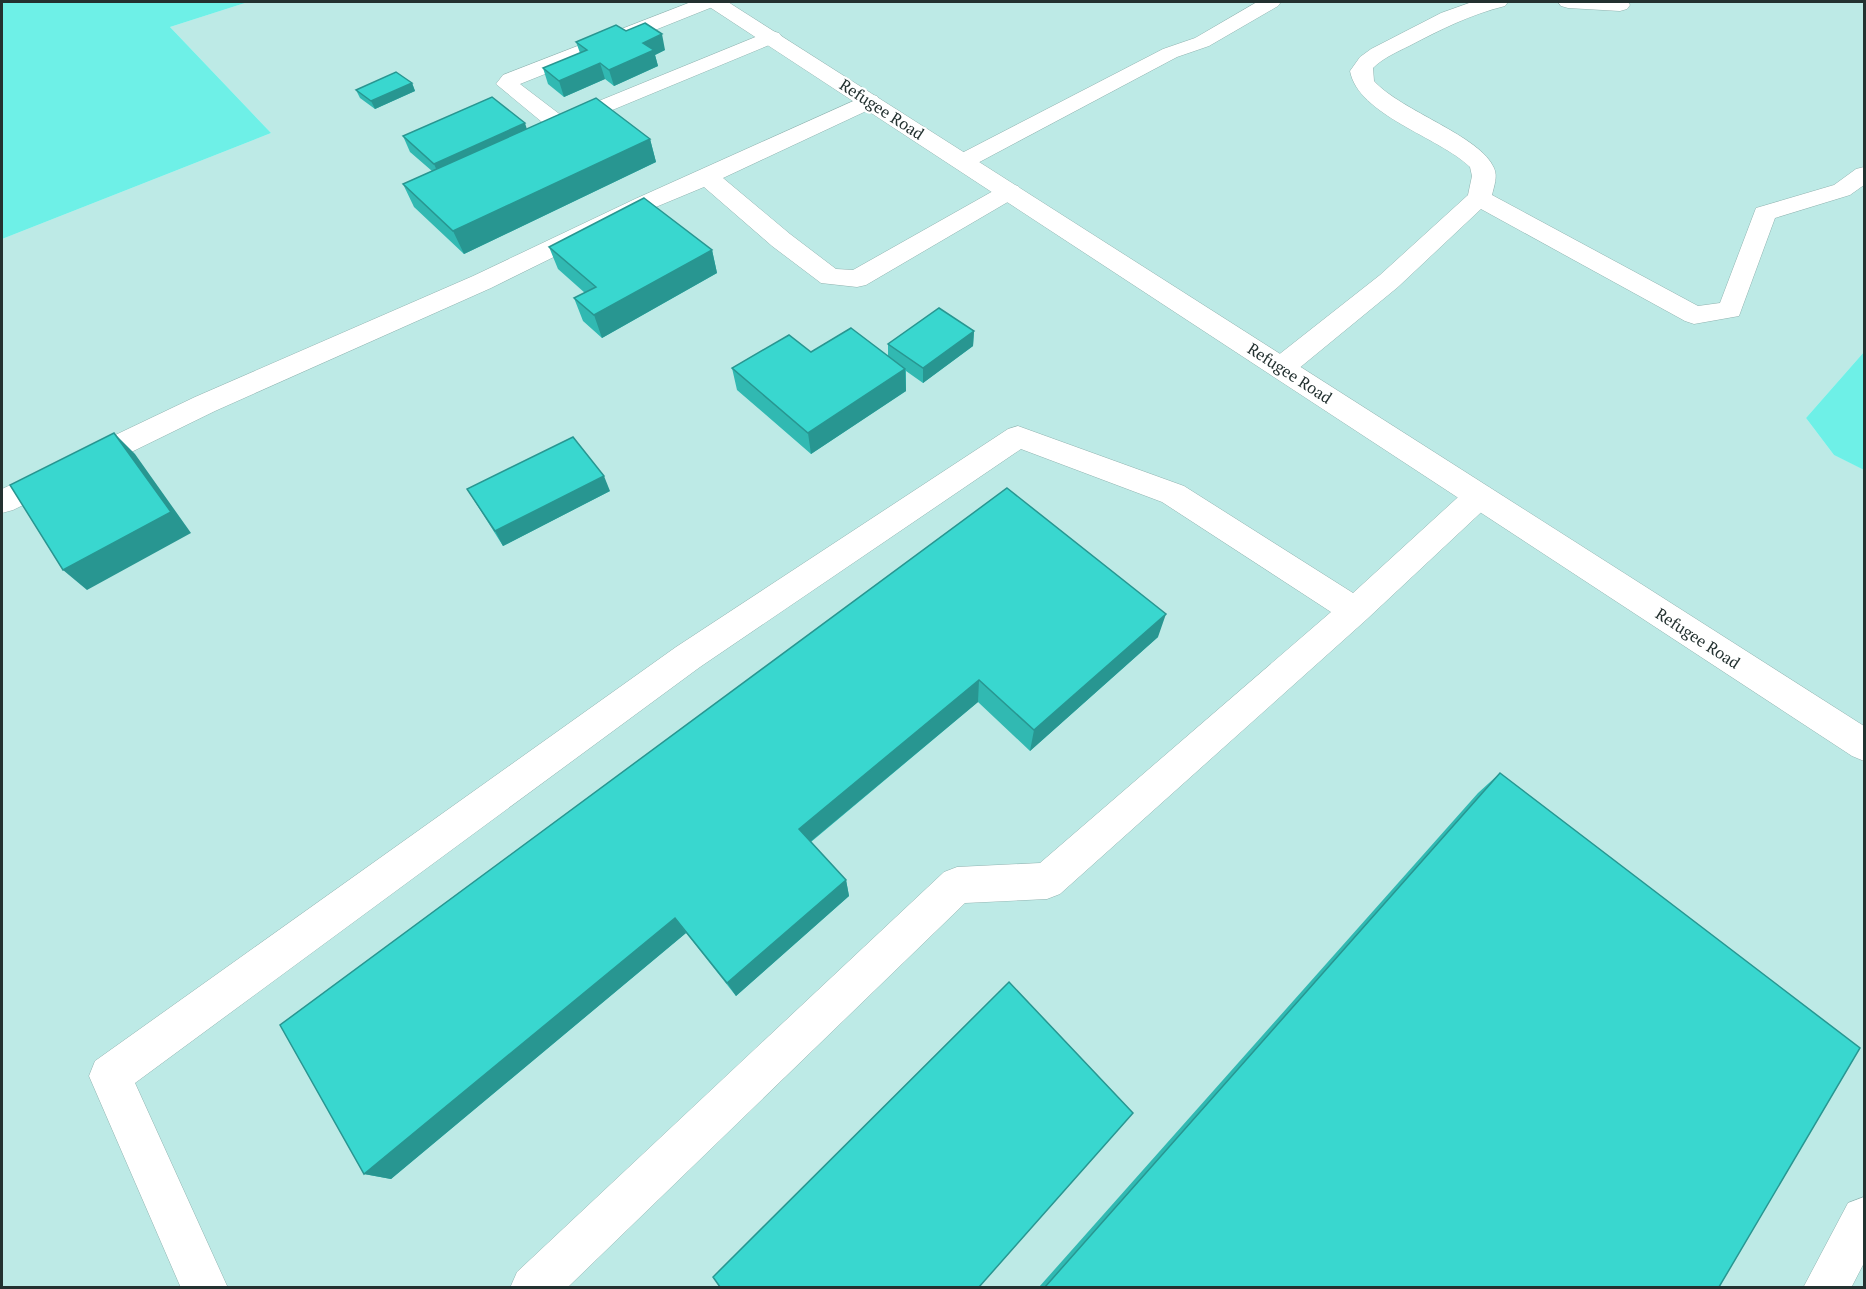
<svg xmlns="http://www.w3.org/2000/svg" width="1866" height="1289" font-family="'PT Serif',serif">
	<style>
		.built { fill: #bdeae6 }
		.green { fill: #6ef0e7 }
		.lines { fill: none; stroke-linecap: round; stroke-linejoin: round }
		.minor-casing { stroke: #90b3b0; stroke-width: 1 }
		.major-casing { stroke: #90b3b0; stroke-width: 1 }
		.minor { fill: #fff; fill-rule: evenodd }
		.major { fill: #fff; fill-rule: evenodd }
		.wall { fill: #31b9b2 }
		.shaded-wall { fill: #289691 }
		.building { fill: #39d7cf; stroke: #289691; stroke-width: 1.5 }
		.labels { text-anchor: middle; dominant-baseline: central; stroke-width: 4.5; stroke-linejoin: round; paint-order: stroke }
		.street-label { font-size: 16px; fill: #233130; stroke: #fff }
	</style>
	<rect width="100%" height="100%" fill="#d2f7f3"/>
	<path class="built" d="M248 2H1864V352L1806 418 1834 455 1864 470V1287L2 1288V239L271 133 170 27Z"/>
	<path class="green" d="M2 2H248L170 27 271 133 2 239Z
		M1864 352V470L1834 455 1806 418Z"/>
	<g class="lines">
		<defs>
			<path id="minor" d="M691 2H718L715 6 520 84 562 116 765 33 772 31 779 33 782 37 779 41 564 130 548 127 496 84 503 75Z
				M1257 2H1281L1278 6 1209 46 1177 57 972 166 964 168 956 166 952 161 956 156 1163 49 1195 38Z
				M1472 2H1508L1505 6C1469 15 1442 29 1409 46 1397 52 1383 58 1373 68L1374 81C1401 111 1481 136 1494 168 1498 177 1494 186 1492 195L1698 306 1720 303 1756 208 1834 185 1856 169 1864 167V185L1850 195 1775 218 1739 316 1694 324 1685 321 1481 209 1398 287 1292 374 1282 377 1272 374 1268 367 1272 360 1380 275 1468 195 1472 176 1470 167C1439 137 1358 115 1350 71L1360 57 1371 49 1441 13Z
				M1558 2H1628L1630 5 1627 9 1620 11 1568 8 1561 6Z
				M869 94 877 96 880 101 877 106 723 178 790 234 836 269 853 270 1002 186 1010 184 1018 186 1022 191 1018 196 866 285 857 287 821 283 772 246 704 187 651 209 491 288 215 411 13 510 2 513V489L195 397 473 276 635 199Z
				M1018 426 1184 486 1353 593 1468 488 1479 484 1490 488 1494 496 1490 504 1366 620 1060 894 1047 899 965 903 567 1288H510L517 1272 944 872 957 867 1040 863 1331 612 1162 502 1021 449 700 667 135 1083 228 1288H181L89 1076 95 1061 676 647 1008 429Z
				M1864 1197V1263L1851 1288H1803L1848 1203Z"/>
			<path id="major" d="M705 2H728L1864 726V761L1852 756 708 6Z"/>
		</defs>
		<use href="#minor" class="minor-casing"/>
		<use href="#major" class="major-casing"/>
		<use href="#minor" class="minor"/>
		<use href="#major" class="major"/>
	</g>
	<path class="wall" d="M626 31 665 50 655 55 658 66 614 86 605 79 564 97 548 84 543 68 580 53 576 42Z
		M412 83 415 91 375 109 360 98 356 90Z
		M527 129 650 139 656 162 464 254 414 207 403 184 432 171 410 152 403 136Z
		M549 247 712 250 717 273 602 338 583 321 574 298 585 293 558 269Z
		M974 331 973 346 923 383 906 371V391L811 454 737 390 732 368 811 352 888 356V344Z
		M1007 488 1158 637 1030 751 978 702 811 842 846 880 849 896 736 996 686 933 391 1179 364 1174Z
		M467 489 610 491 503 546Z
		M1500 773 1719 1287H1039L1478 793Z"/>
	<path class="shaded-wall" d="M662 34 665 50 655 55 658 66 614 86 609 70 643 43Z
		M600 63 605 79 564 97 559 81Z
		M412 83 415 91 375 109 371 101Z
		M525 123 530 139 441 180 434 164Z
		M650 139 656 162 464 254 453 231Z
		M712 250 717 273 602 338 594 315Z
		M974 331 973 346 923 383V368Z
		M905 369 906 391 811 454 808 433Z
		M114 433 135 454 191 533 87 590 63 570Z
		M604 476 610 491 503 546 495 531Z
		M1166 614 1158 637 1030 751 1034 730Z
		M979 680 978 702 804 847 799 829Z
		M846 880 849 896 736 996 727 983Z
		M675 918 686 933 391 1179 364 1174Z"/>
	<path class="building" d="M645 23 662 34 643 43 654 50 609 70 600 63 559 81 543 68 587 50 576 42 616 25 626 31Z
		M396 72 412 83 371 101 356 90Z
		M492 97 525 123 434 164 403 136Z
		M596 98 650 139 453 231 403 184Z
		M644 198 712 250 594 315 574 298 596 287 549 247Z
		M939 308 974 331 923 368 888 344Z
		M851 328 905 369 808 433 732 368 789 335 811 352Z
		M114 433 171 512 63 570 10 485Z
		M573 437 604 476 495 531 467 489Z
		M1007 488 1166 614 1034 730 979 680 799 829 846 880 727 983 675 918 364 1174 280 1025Z
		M1500 773 1860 1048 1719 1287H1045Z
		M1009 982 1133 1113 979 1287H720L713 1277Z"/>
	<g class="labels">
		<g class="street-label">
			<text transform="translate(882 109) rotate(33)">Refugee Road</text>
			<text transform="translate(1290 373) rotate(33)">Refugee Road</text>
			<text transform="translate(1698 638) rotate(33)">Refugee Road</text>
		</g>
	</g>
	<rect width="1866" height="1289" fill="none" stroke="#233130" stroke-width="6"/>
</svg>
